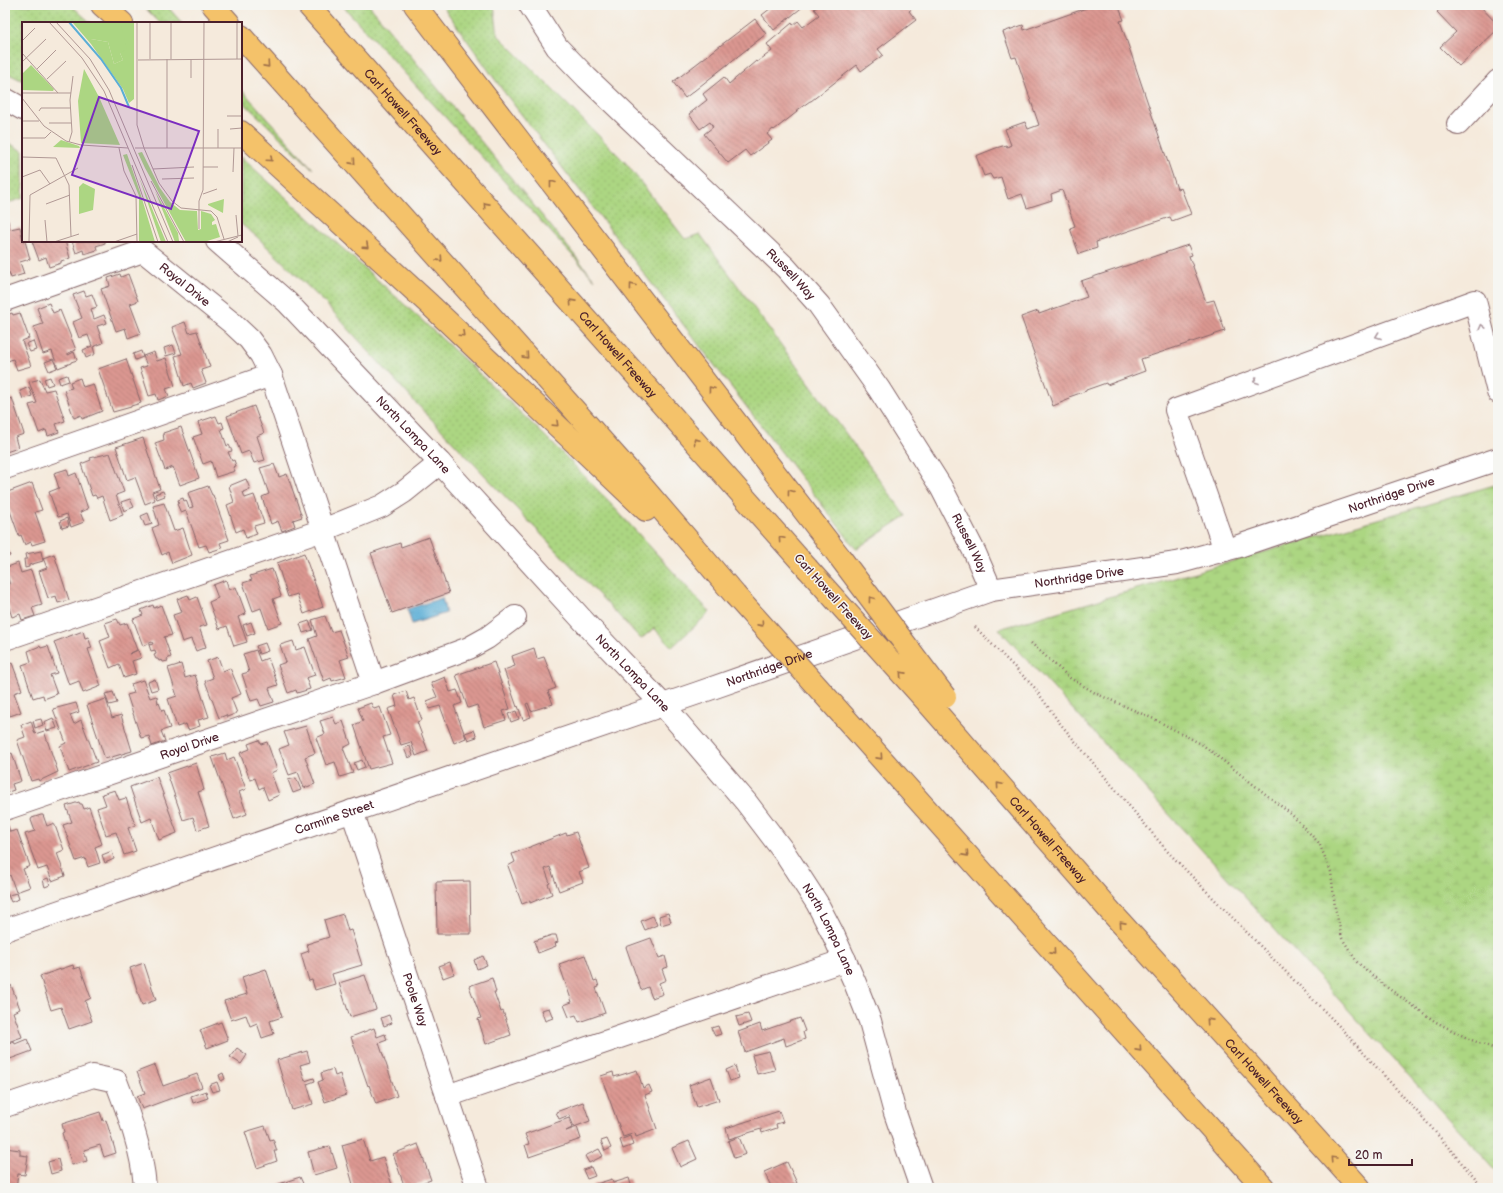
<svg xmlns="http://www.w3.org/2000/svg" width="1503" height="1193" font-family="'Balsamiq Sans',sans-serif">
	<style>
		.grass { fill: url(#grass-dots); stroke: #7b7a56 }
		.wetland { fill: url(#wetland-marsh); stroke: #7b7a56 }
		.water { fill: url(#water-ripples); stroke: #526680 }
		.building { fill: url(#building-back-hatch) }
		.lines { fill: none; stroke-linecap: round; stroke-linejoin: round }
		.minor-casing { stroke: #866669; stroke-width: 24 }
		.highway-casing { stroke: #866669; stroke-width: 24 }
		.path { stroke: #866669; stroke-width: 2.5; stroke-dasharray: 1 3; stroke-linecap: butt }
		.minor { stroke: #fff; stroke-width: 22 }
		.highway { stroke: #f4c26a; stroke-width: 22 }
		.highway-bridge-casing { stroke: #866669; stroke-width: 24; stroke-linecap: butt }
		.highway-bridge { stroke: #f4c26a; stroke-width: 22 }
		.oneway { stroke: #9f704a }
		.oneway2 { stroke: #ae9aa0 }
		.labels { text-anchor: middle; dominant-baseline: central; stroke-width: 3; stroke-linejoin: round; paint-order: stroke }
		.street-label { font-size: 12px; fill: #4a1f2b; stroke: #f6f6f2 }
		.inset-river { fill: none; stroke: #5baed6; stroke-width: 2 }
		.inset-road { fill: none; stroke: #b19995; stroke-width: 1 }
		.view { fill: #7b2cbf; fill-opacity: 0.15; stroke: #7b2cbf; stroke-width: 2 }
		.inset-edge { fill: none; stroke: #4a1f2b; stroke-width: 2 }
	</style>
	<defs>
		<pattern id="grass-dots" width="8" height="8" patternUnits="userSpaceOnUse"><rect width="8" height="8" fill="#acd682"/><path d="M2 2h.1M6 6h.1" fill="none" stroke="#96b770" stroke-width="1.8" stroke-linecap="round"/></pattern>
		<pattern id="wetland-marsh" width="20" height="14" patternUnits="userSpaceOnUse"><rect width="20" height="14" fill="#acd682"/><path d="M1 5h8M5 5V1M11 12h8M15 12V8" fill="none" stroke="#96b770"/></pattern>
		<pattern id="water-ripples" width="26" height="14" patternUnits="userSpaceOnUse"><rect width="26" height="14" fill="#5baed6"/><path d="M2 4q2-2 4 0t4 0M15 11q2-2 4 0t4 0" fill="none" stroke="#4d8dae"/></pattern>
		<pattern id="building-back-hatch" width="6" height="6" patternUnits="userSpaceOnUse"><rect width="6" height="6" fill="#db9791"/><path d="M-1 5l2 2M0 0l6 6M5-1l2 2" fill="none" stroke="#b47b77"/></pattern>
	</defs>
	<rect width="100%" height="100%" fill="#f6f6f2"/>
	<filter id="ink" filterUnits="userSpaceOnUse"><feTurbulence type="fractalNoise" baseFrequency=".025" numOctaves="2"/><feDisplacementMap in="SourceGraphic" scale="8" xChannelSelector="R" yChannelSelector="G"/><feConvolveMatrix kernelMatrix="1 2 1 2 8 2 1 2 1" color-interpolation-filters="sRGB"/></filter>
	<filter id="wash" filterUnits="userSpaceOnUse"><feTurbulence type="fractalNoise" baseFrequency=".012" numOctaves="4" result="noise"/><feDisplacementMap in="SourceGraphic" scale="16" xChannelSelector="R" yChannelSelector="G"/><feGaussianBlur stdDeviation="0.9" result="paint"/><feColorMatrix in="noise" values="0 0 0 0 0 0 0 0 0 0 0 0 0 0 0 0 0 1.4 0 .05"/><feComposite in="paint" operator="in"/></filter>
	<g filter="url(#wash)">
		<rect width="100%" height="100%" fill="#f5eadc"/>
		<path class="grass" d="M5 5H71L91 23H23V81L5 72Z
			M142 5H166L182 23H160Z
			M342 5H369L595 280Z
			M442 5H494L498 35 625 162 685 239 700 234 906 516 856 549 501 88Z
			M241 89 313 169 241 100Z
			M5 141 23 151V198L5 204Z
			M241 157C343 249 447 341 546 437 603 493 656 554 710 612L672 647 654 628 641 639 414 401 325 303 256 236 241 224Z"/>
		<path class="wetland" d="M1498 484V1173L999 629Z"/>
		<path class="water" d="M442 598 446 613 412 624 407 609Z"/>
		<g id="blocks">
			<path class="building" d="M775 5H805L774 30 762 15Z
				M819 5H917L909 11 916 20 878 49 883 55 861 71 857 65 811 101H810L796 111 797 112 774 130 773 129 767 134 772 140 750 156 745 150 728 163 704 134 713 127 710 122 700 129 689 114 707 100 703 94 724 77 729 84 756 61 757 62 772 51 767 44 792 23 793 25 798 21 803 27 819 15 814 9Z
				M1095 5H1118L1124 20 1120 21 1177 189 1181 188 1191 214 1172 221 1170 217 1096 242 1097 248 1079 254 1070 228 1075 226 1062 190 1051 194 1052 200 1027 208 1022 194 1008 199 1001 177 993 179 990 174 984 176 976 156 996 148 1006 145 1007 147 1011 145 1005 129 1025 122 1028 129 1039 125 1016 57 1012 58 1003 32 1023 25 1024 30Z
				M1445 5H1479L1498 25V29L1459 66 1440 47 1456 32 1437 12Z
				M755 19 766 34 685 98 673 82Z
				M5 218H7L10 229 20 227 23 241H25L30 259 20 262 24 274 11 278 9 272 5 273Z
				M32 241H65L70 258 61 261V263L49 267 46 257 39 260Z
				M72 241H105V243L96 246 97 250 84 254 83 250 76 253Z
				M1188 245 1192 255 1189 256 1206 302 1214 300 1225 331 1141 359 1145 371 1107 385 1106 383 1086 390V391L1069 397 1070 399 1053 406 1021 317 1038 311 1039 314 1087 297 1081 281Z
				M120 274 121 277 128 274 138 301 130 304 141 333 128 338 125 328 116 331 101 289 110 286 108 278Z
				M84 291 86 296 92 294 97 307 91 309 94 319 104 315 107 323 97 326 103 343 93 347 95 354 86 358 83 350 92 346 88 335 79 338 73 322 82 318 73 295Z
				M49 303 53 313 60 310 76 350 68 353V355L74 352 77 360 71 362V363L58 368 52 351 43 354 34 327 43 324 37 308Z
				M12 313 13 315 20 313 29 338 22 341 31 366 17 370 13 359 5 362V316Z
				M185 322 189 333 197 331 210 367 201 370 206 383 193 388 191 383 184 386 175 356 182 354 172 327Z
				M33 341 36 350 30 352 26 344Z
				M173 345 176 353 166 356 164 348Z
				M141 351 143 357 135 360 133 354Z
				M154 352 157 361 166 358 175 386 166 389 169 396 158 400 156 394 149 396 140 368 147 366 143 356Z
				M53 359 57 368 49 371 45 362Z
				M126 359 141 403 131 406V407L113 412 98 369Z
				M67 375 69 381 60 384 58 378Z
				M50 377 53 384 47 386 44 379Z
				M80 378 83 387 93 384 102 411 82 419 81 415 74 418 64 390 72 388 70 382Z
				M40 379 45 391 54 389 65 421 56 424 59 432 48 436 46 430 39 433 29 405 37 403 29 382Z
				M29 387 32 396 23 399 20 391Z
				M12 398 24 434 15 437 18 448 6 452 5 400Z
				M254 406 264 433 257 436 265 460 254 463 249 451 241 454 227 416Z
				M216 416 219 423 222 422 224 428 221 429 227 446 229 445 232 451 228 452 232 461 234 460 236 466 233 467 235 471 216 477 211 461 203 464 193 437 202 434 198 422Z
				M181 427 199 478 180 485 173 467 165 470 155 443 164 440 163 433Z
				M143 438 160 489 152 492 155 500 145 504 135 477 127 480 116 447Z
				M110 453 124 492 116 495 123 515 110 520 102 496 97 498 95 495 92 496 81 464 91 460 90 458Z
				M274 464 279 477 287 474 302 517 293 520 295 526 282 531 278 521 271 524 262 497 269 494 260 468Z
				M67 469 69 476 76 473 88 509 80 512 84 522 71 527 67 514 58 517 49 492 59 488 54 473Z
				M246 479 250 489 243 492 245 498 254 495 264 523 254 526 257 534 246 538 243 529 236 532 227 505 234 502 229 486Z
				M32 483 42 510 35 512 45 541 32 545 31 542 25 545 21 535 19 536 5 497V493Z
				M208 486 212 495H213L229 540 220 543 222 548 209 552 206 545 199 547 186 511 181 513 177 504 179 503 178 500 183 498 184 501 186 500 189 508 193 507 188 493Z
				M163 491 165 496 157 499 155 494Z
				M130 499 134 507 124 511 121 502Z
				M164 503 174 531 183 528 192 555 172 563 168 552 162 555 152 528 159 525 153 506Z
				M148 513 152 524 145 526 141 516Z
				M67 518 69 526 62 528 60 521Z
				M429 537 449 593 392 613 371 553 400 543 401 547Z
				M5 543 10 556 5 557Z
				M41 551 43 561 29 565V567L25 568 24 559H27L26 554Z
				M304 553 323 607 304 614 297 594 288 597 277 563Z
				M54 554 69 600 58 603 56 596 48 598 39 571 47 568 43 558Z
				M18 563 21 573 31 570 42 605 32 608 35 616 22 620 20 614 12 617 5 596V587L10 585 5 568Z
				M272 569 281 596 273 599 282 623 268 628 261 608 253 611 243 583 252 580 250 576Z
				M226 580 229 590 236 587 246 614 238 617 247 642 234 646 227 626 219 629 209 602 218 598 213 585Z
				M188 595 190 600 197 597 207 625 199 627 206 647 196 651 191 639 182 642 173 615 182 612 177 599Z
				M153 605 154 608 161 605 172 635 164 637 171 657 167 659 168 661 163 662 162 660 159 661 158 659H156L154 655 156 654 155 650 151 651 149 645 153 644 152 642 143 646 133 619 143 615 141 610Z
				M325 616 331 632 339 630 349 657 340 660 346 677 332 681 331 678 324 681 309 639 317 636 312 620Z
				M117 619 120 625 127 623 137 650 129 654 138 650 141 658 132 661 136 674 124 678 119 664 110 668 100 641 110 637 105 623Z
				M309 621 313 630 303 633 300 624Z
				M251 622 255 633 247 636 243 625Z
				M83 631 85 638 88 637 92 648 88 649 101 686 83 693 79 681 69 685 54 642Z
				M293 641 296 650 305 647 315 675 306 678 310 689 297 693 296 690 288 693 278 665 286 662 280 645Z
				M265 643 268 651 259 654 256 646Z
				M40 646 41 648 48 646 57 673 50 675 57 694 44 699 43 695 33 698 22 665 31 662 28 651Z
				M534 648 537 659 544 657 556 688 548 691 553 704 531 711 528 703 526 704 531 717 523 720 518 706 517 707 504 670 515 666 512 656Z
				M256 650 260 661 268 658 278 685 269 688 274 702 261 706 258 699 251 701 242 674 249 672 243 654Z
				M218 657 223 671 230 668 241 694 231 698 237 713 227 717 226 715 219 718 205 681 213 678 207 661Z
				M494 662 510 709 503 711 506 720 484 727 477 705 468 708 456 675Z
				M12 663 22 690 14 693 21 712 10 716 5 703V666Z
				M181 664 185 678 195 675 209 717 198 720 200 726 188 730 186 724 177 727 168 699 177 696 168 668Z
				M445 677 450 692 457 690 462 703 454 706 466 738 454 743 440 706 429 709 427 701 437 697 431 683Z
				M155 679 158 689 151 691 148 682Z
				M143 680 150 698 156 696 157 697 158 704 159 703 162 711 164 710 170 728 161 731 165 741 152 746 149 736 141 738 127 695 134 693 131 684Z
				M406 691 409 700 414 698 422 720 417 722 428 751 416 756 411 742 401 745 388 709 397 706 394 695Z
				M113 692 117 703 109 705 105 694Z
				M106 699 112 718 121 715 132 751 105 759 87 705Z
				M76 703 79 712 70 715 74 724 81 720 97 762 69 772 60 746 66 743 53 709Z
				M371 703 374 709 380 707 390 735 383 737 392 763 369 769 354 725 363 721 358 708Z
				M516 711 519 719 511 722 508 714Z
				M333 717 336 724 343 721 351 744 343 748 353 773 340 777 335 762 326 765 316 738 325 734 320 721Z
				M53 718 57 728 47 731 44 722Z
				M41 719 43 725 35 728 33 721Z
				M31 721 35 734 44 731 58 772 39 781 38 779 31 781 17 740 25 737 21 725Z
				M306 726 315 753 305 757 315 784 304 788 298 772 289 775 279 749 289 745 284 732Z
				M474 730 477 737 468 740 465 733Z
				M259 740 261 744 267 742 277 770 271 773 279 795 268 800 263 787 259 789 255 778 250 780 240 753 250 749 248 744Z
				M410 746 413 756 408 758 404 748Z
				M12 753 21 781 12 784 14 790 5 793V756Z
				M225 753 227 760 234 757 246 789 239 792 247 814 234 819 212 757Z
				M362 760 365 767 357 770 354 763Z
				M196 763 204 790 198 792 209 826 197 830 193 817 183 820 167 773Z
				M157 777 177 833 159 840 151 818 142 822 130 787Z
				M296 778 301 790 293 793 288 780Z
				M115 790 119 800 126 798 135 825 128 828 136 851 124 855 116 832 106 835 97 808 106 805 102 794Z
				M79 802 80 804H82L84 809 89 807 102 844 95 847 100 863 88 867 85 858 76 861 63 825 72 822 66 806Z
				M41 815H43L47 826 54 823 64 850 57 853 65 876 52 881 47 867 38 870 25 834 35 831 31 820 32 818Z
				M8 826 10 832 17 830 30 866 23 869 30 887 16 892 10 875 5 877V827Z
				M576 832 589 868 579 872 583 882 559 891 550 867 545 869 550 883 548 884 552 894 530 903V901L522 904 508 866 515 862 512 854 566 833 567 835Z
				M112 851 114 859 105 863 102 855Z
				M48 878 50 885 45 887 43 880Z
				M470 881 471 934H437L436 882Z
				M17 893 19 899 11 902 8 895Z
				M668 913 671 922 661 925 659 916Z
				M343 914 348 931 351 930 362 965 332 974 335 984 315 990 312 980 309 981 301 954 309 951 307 944 329 937 324 920Z
				M653 916 657 925 645 930 641 921Z
				M552 935H556L558 942 555 943 556 946 538 953 534 941Z
				M651 938 659 958 665 956 668 967 662 969 666 980 659 983 663 994 652 998 648 987 641 990 626 947Z
				M585 955 594 981 597 980 599 987 596 988 605 1013 579 1022 576 1015 569 1017 564 1005 572 1002 559 964Z
				M483 956 487 965 477 969 474 960Z
				M450 962 454 974 443 978 439 966Z
				M144 963 156 1000 142 1005 130 968Z
				M73 965 74 969 80 967 91 998 85 1001 92 1021 69 1029 61 1007 51 1010 40 976Z
				M266 969 282 1017 270 1021 274 1034 262 1038 257 1023 250 1026 246 1015 231 1020 224 1001 247 994 242 977Z
				M365 975 376 1009 350 1017 339 983Z
				M492 978 496 992H494L501 1012 503 1011 511 1035 486 1044 478 1019 481 1018 469 986Z
				M11 985 20 1009 13 1012 22 1037 5 1043V988Z
				M549 1008 553 1018 545 1021 541 1010Z
				M748 1014 751 1022 739 1026 736 1017Z
				M389 1015 392 1023 384 1026 381 1018Z
				M800 1018 805 1031 803 1032 805 1039 786 1046 784 1038 745 1052 738 1032 760 1024 762 1031Z
				M221 1022 228 1040 207 1048 200 1030Z
				M718 1026 721 1034 715 1036 711 1028Z
				M374 1028 377 1037 385 1034 387 1040 379 1043 397 1096 376 1104 369 1085 368 1086 351 1037Z
				M27 1039 32 1051 10 1059 6 1048H7L6 1044 14 1041 15 1044Z
				M237 1048 247 1055 241 1064 230 1057Z
				M307 1051 310 1062 300 1065 305 1081 314 1078 315 1081 307 1084 313 1104 292 1110 277 1060Z
				M769 1051 775 1070 757 1074 752 1055Z
				M155 1065 163 1086 197 1074 202 1087 142 1109 137 1096 145 1093 137 1072Z
				M735 1066 739 1078 730 1081 726 1070Z
				M333 1069 335 1076 340 1074 346 1095 325 1102 318 1082 323 1080 321 1073Z
				M637 1070 643 1088 649 1085 652 1092 645 1095 657 1129 636 1137 635 1133 623 1137 601 1076 613 1072 614 1077Z
				M223 1073 225 1079 221 1081 219 1075Z
				M711 1077 719 1100 697 1107 689 1085Z
				M217 1082 220 1090 212 1092 209 1085Z
				M206 1091 208 1098 193 1103 191 1096Z
				M583 1102 590 1121 574 1127 569 1115 559 1119 556 1112Z
				M779 1111 783 1122 776 1124 777 1128 762 1133 761 1129 729 1139 726 1128Z
				M100 1112 103 1121 106 1120 116 1153 104 1157 100 1145 84 1150 87 1161 72 1165 62 1133 64 1132 62 1124Z
				M569 1118 572 1128 566 1131 577 1127 581 1139 529 1157 525 1145 529 1144 525 1134Z
				M265 1126 270 1140 273 1139 277 1151H274L277 1161 257 1168 245 1132Z
				M630 1136 633 1145 623 1149 620 1140Z
				M739 1137 746 1154 734 1158 728 1141Z
				M363 1139 370 1161 383 1157 392 1185 382 1188H354L342 1145Z
				M607 1139 611 1148 605 1151 601 1141Z
				M689 1141 697 1159 680 1167 672 1148Z
				M418 1144 431 1180 405 1188 393 1154Z
				M330 1146 337 1168 314 1175 308 1152Z
				M5 1148 20 1150V1155L28 1156 25 1175 18 1174 16 1188H5Z
				M599 1149 603 1156 589 1163 585 1156Z
				M58 1159 61 1171 51 1174 48 1162Z
				M787 1162 797 1183 786 1188H772L764 1172Z
				M591 1167 595 1176 587 1179 583 1170Z
				M300 1177 305 1188H280L279 1184Z
				M629 1178 632 1188H594L593 1185 612 1179 613 1183Z"/>
		</g>
	</g>
	<g filter="url(#ink)">
		<use href="#blocks" fill-opacity="0" stroke="#866669" stroke-width="1"/>
		<g class="lines">
			<defs>
				<g id="minor">
					<path id="s1" d="M530 5 557 47 587 78 786 268 819 305 879 389 941 487 975 553 991 590"/>
					<path d="M5 99 23 109"/>
					<path d="M1458 124 1498 81"/>
					<path id="s2" d="M217 241 287 302 440 463 589 627 663 705 746 802 784 852 817 903 833 934 855 983 870 1021 895 1113 921 1188"/>
					<path id="s3" d="M5 300 143 251 232 323 249 339 261 355 271 375 374 683"/>
					<path d="M5 468 271 375"/>
					<path d="M1225 550 1176 410 1475 301 1498 392"/>
					<path d="M5 639 323 530 382 506 404 492 440 463"/>
					<path id="s4" d="M5 809 374 683 469 648 487 638 515 617"/>
					<path id="s5" d="M352 811 478 1188"/>
					<path id="s6" d="M5 930 698 693 991 590 1177 563 1236 547 1498 459"/>
					<path d="M447 1096 845 960"/>
					<path d="M5 1106 93 1076 116 1081C129 1115 142 1150 145 1186L143 1188"/>
				</g>
				<g id="highway">
					<path d="M102 5 122 23"/>
					<path d="M213 5 229 23"/>
					<path id="s7" d="M308 5 807 568"/>
					<path d="M415 5 839 556"/>
					<path d="M241 36 635 478 735 595"/>
					<path d="M241 132 428 303 646 510"/>
					<path id="s8" d="M928 703 1112 913 1360 1188"/>
					<path d="M854 728 1264 1188"/>
				</g>
			</defs>
			<use href="#minor" class="minor-casing"/>
			<use href="#highway" class="highway-casing"/>
			<path class="path" d="M975 627 1034 687 1058 721 1168 852 1339 1026 1431 1127 1483 1188
				M1031 643 1070 678 1097 694 1154 719 1203 745 1291 814 1319 843 1331 872 1335 907 1342 938 1357 962 1385 986 1436 1022 1469 1039 1498 1050"/>
			<use href="#minor" class="minor"/>
			<use href="#highway" class="highway"/>
			<defs>
				<path id="highway-bridge" d="M839 556 945 697
					M807 568 928 703
					M735 595 854 728"/>
			</defs>
			<use href="#highway-bridge" class="highway-bridge-casing"/>
			<use href="#highway-bridge" class="highway-bridge"/>
		</g>
		<defs><path id="oneway-chevron" d="M-2-3.5L2.5 0L-2 3.5" fill="none" stroke-width="1.6" stroke-linecap="round" stroke-linejoin="round"/></defs>
		<g class="oneway">
			<use href="#oneway-chevron" transform="translate(267 65) rotate(48)"/>
			<use href="#oneway-chevron" transform="translate(270 159) rotate(42)"/>
			<use href="#oneway-chevron" transform="translate(353 162) rotate(48)"/>
			<use href="#oneway-chevron" transform="translate(552 183) rotate(-128)"/>
			<use href="#oneway-chevron" transform="translate(486 205) rotate(-132)"/>
			<use href="#oneway-chevron" transform="translate(366 246) rotate(42)"/>
			<use href="#oneway-chevron" transform="translate(440 259) rotate(48)"/>
			<use href="#oneway-chevron" transform="translate(632 286) rotate(-127)"/>
			<use href="#oneway-chevron" transform="translate(572 302) rotate(-132)"/>
			<use href="#oneway-chevron" transform="translate(462 334) rotate(43)"/>
			<use href="#oneway-chevron" transform="translate(526 356) rotate(48)"/>
			<use href="#oneway-chevron" transform="translate(711 389) rotate(-127)"/>
			<use href="#oneway-chevron" transform="translate(556 424) rotate(44)"/>
			<use href="#oneway-chevron" transform="translate(696 441) rotate(-131)"/>
			<use href="#oneway-chevron" transform="translate(790 492) rotate(-127)"/>
			<use href="#oneway-chevron" transform="translate(781 539) rotate(-131)"/>
			<use href="#oneway-chevron" transform="translate(871 599) rotate(-127)"/>
			<use href="#oneway-chevron" transform="translate(761 624) rotate(48)"/>
			<use href="#oneway-chevron" transform="translate(902 674) rotate(-132)"/>
			<use href="#oneway-chevron" transform="translate(880 757) rotate(48)"/>
			<use href="#oneway-chevron" transform="translate(999 785) rotate(-131)"/>
			<use href="#oneway-chevron" transform="translate(966 854) rotate(48)"/>
			<use href="#oneway-chevron" transform="translate(1122 924) rotate(-132)"/>
			<use href="#oneway-chevron" transform="translate(1053 952) rotate(48)"/>
			<use href="#oneway-chevron" transform="translate(1209 1021) rotate(-132)"/>
			<use href="#oneway-chevron" transform="translate(1139 1049) rotate(48)"/>
			<use href="#oneway-chevron" transform="translate(1333 1159) rotate(-133)"/>
		</g>
		<g class="oneway2">
			<use href="#oneway-chevron" transform="translate(1482 327) rotate(-104)"/>
			<use href="#oneway-chevron" transform="translate(1378 336) rotate(160)"/>
			<use href="#oneway-chevron" transform="translate(1256 381) rotate(160)"/>
		</g>
	</g>
	<g class="labels">
		<g class="street-label">
			<text stroke="none"><textPath href="#s7" startOffset="143">Carl Howell Freeway</textPath></text>
			<text stroke="none"><textPath href="#s1" startOffset="376">Russell Way</textPath></text>
			<text stroke="none"><textPath href="#s3" startOffset="200">Royal Drive</textPath></text>
			<text stroke="none"><textPath href="#s7" startOffset="467">Carl Howell Freeway</textPath></text>
			<text stroke="none"><textPath href="#s2" startOffset="276">North Lompa Lane</textPath></text>
			<text stroke="none"><textPath href="#s6" startOffset="1456">Northridge Drive</textPath></text>
			<text stroke="none"><textPath href="#s1" startOffset="700">Russell Way</textPath></text>
			<text stroke="none"><textPath href="#s6" startOffset="1132">Northridge Drive</textPath></text>
			<text transform="translate(833 597) rotate(48)">Carl Howell Freeway</text>
			<text stroke="none"><textPath href="#s6" startOffset="808">Northridge Drive</textPath></text>
			<text stroke="none"><textPath href="#s2" startOffset="600">North Lompa Lane</textPath></text>
			<text stroke="none"><textPath href="#s4" startOffset="195">Royal Drive</textPath></text>
			<text stroke="none"><textPath href="#s6" startOffset="348">Carmine Street</textPath></text>
			<text stroke="none"><textPath href="#s8" startOffset="182">Carl Howell Freeway</textPath></text>
			<text stroke="none"><textPath href="#s2" startOffset="924">North Lompa Lane</textPath></text>
			<text stroke="none"><textPath href="#s5" startOffset="199">Poole Way</textPath></text>
			<text stroke="none"><textPath href="#s8" startOffset="506">Carl Howell Freeway</textPath></text>
		</g>
	</g>
	<g transform="translate(22 22)">
		<rect width="220" height="220" fill="#f5eadc"/>
		<path d="M98 0H112V77L107 81 101 67 69 22V17L86 20 92 42 101 38 98 31ZM120 130 138 166 148 180 158 188 175 189 176 208 179 207V189L189 192 193 198 190 200V203L194 202 198 215 182 220H164L123 146 116 131ZM105 132 118 170 133 220H117V174L101 133ZM117 155 144 220H139ZM61 161 73 167 71 188 57 192V165ZM133 169 156 211 157 219 153 220ZM202 177 201 191 186 183V182Z" fill="#acd682"/>
		<path d="M98 0 105 27 98 31 101 38 92 42 86 20 69 17V22L51 1ZM62 47 77 75 98 123 59 121 56 79Z" fill="#acd682"/>
		<path d="M9 43 32 67 31 69 0 68V52ZM39 118 57 124 58 126 31 125Z" fill="#acd682"/>
		<path class="inset-river" d="M47 0 79 37 99 66 107 85"/>
		<path class="inset-road" d="M27 0 60 36 82 69 146 220M34 0 68 37 87 68 151 220M115 0V103L122 126 137 161 150 179 159 186 189 189 195 195 202 217M128 0V37M149 0V37M215 0V37M0 19 13 6M0 31 36 71M145 37V126M116 38 220 37M0 40 24 17M15 47 34 28M169 56V38M25 57 44 39M0 71H49M0 76 22 104 44 119 59 123 106 126M17 89 19 86H49M205 94H220M0 99H17M27 101H49M196 107V126M208 107 220 106M0 116H23L29 110M47 120 50 110 48 78 51 54M97 126 102 149 114 174 115 220M113 126H220M0 135 34 136 47 163 49 214M110 143 136 220M181 145H196M131 147 172 145M211 150 212 126M0 155 18 148 28 162M140 157 172 156M129 159 162 220M181 172 195 167M24 182 48 173M214 193 216 214M23 198 25 220M177 207V179L181 168 182 0M7 220 8 173 56 146M32 220 57 212M92 220 115 212M192 220 220 213M205 220 216 215"/>
		<path class="view" d="M77 75 177 109 149 187 50 153Z"/>
		<rect width="220" height="220" class="inset-edge"/>
	</g>
	<rect width="1503" height="1193" fill="none" stroke="#f6f6f2" stroke-width="20"/>
	<path d="M1349 1159v6h63v-6" fill="none" stroke="#4a1f2b" stroke-width="2"/>
	<text x="1355" y="1159" font-size="12" fill="#4a1f2b" stroke="#f6f6f2" stroke-width="3" paint-order="stroke">20 m</text>
</svg>
